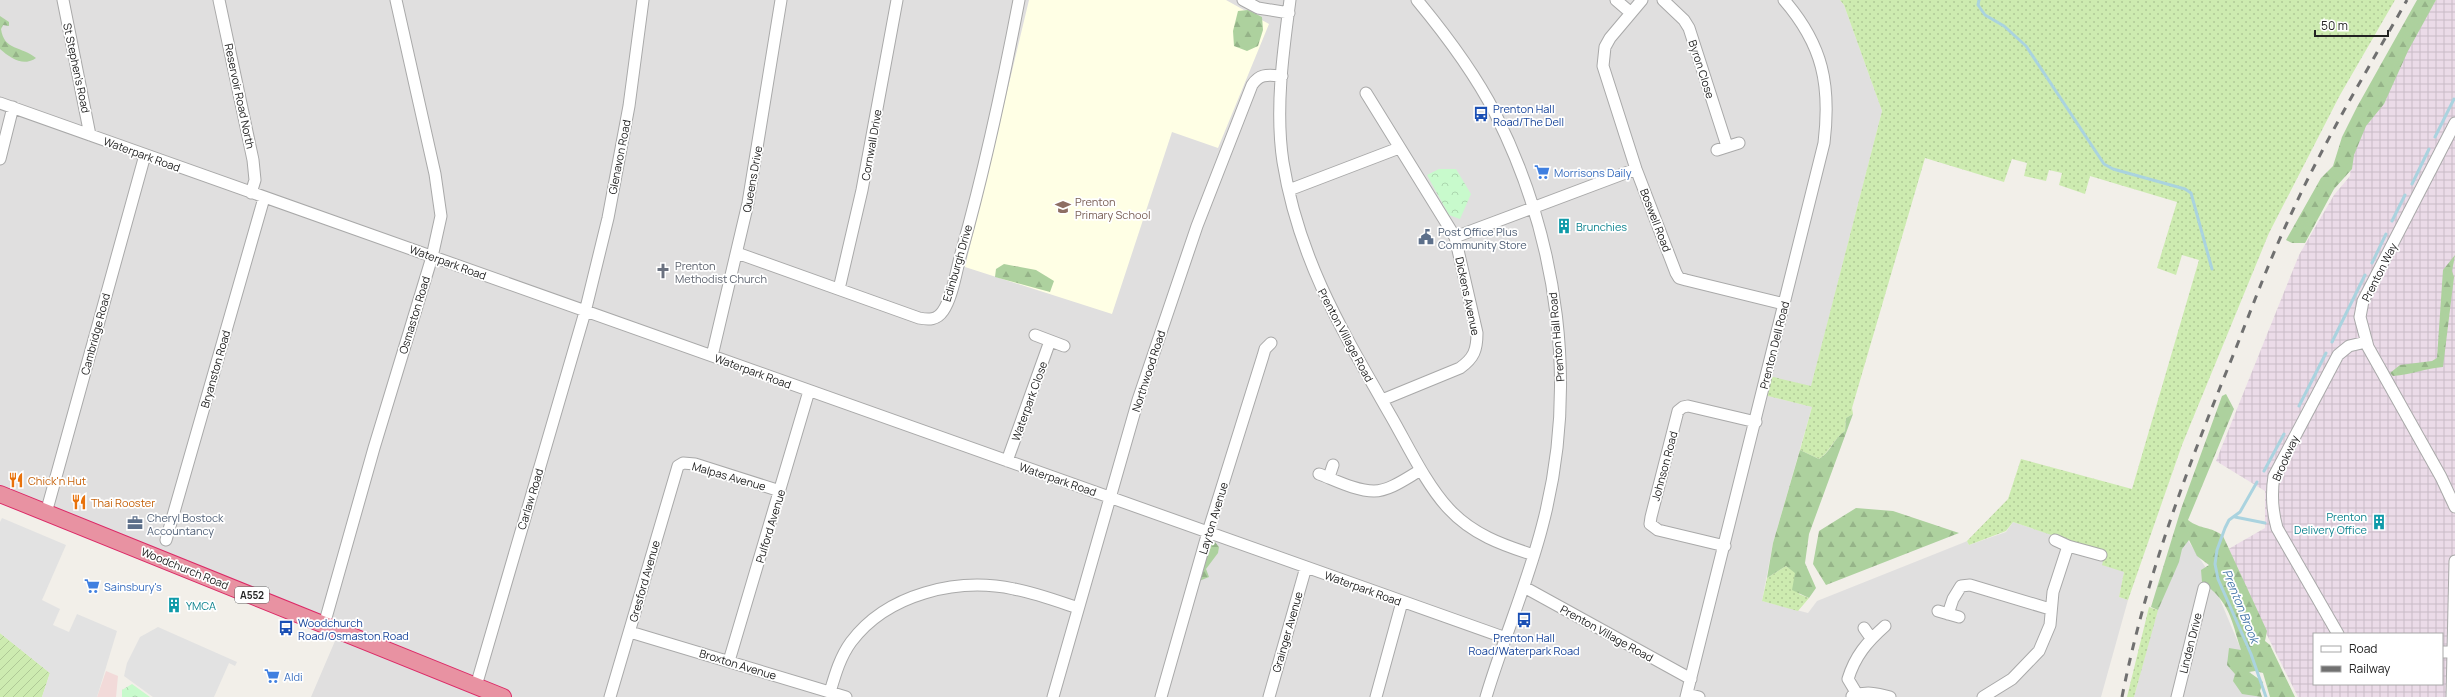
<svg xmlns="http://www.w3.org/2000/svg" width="2455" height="697" font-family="Manrope,sans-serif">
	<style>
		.residential { fill: #e0dfdf }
		.commercial { fill: #f2dad9 }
		.industrial { fill: url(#industrial-grid); fill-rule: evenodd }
		.education { fill: #ffffe5 }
		.grass { fill: url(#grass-dots) }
		.forest { fill: url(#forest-firs) }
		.park { fill: url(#park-crowns) }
		.garden { fill: url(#garden-furrows) }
		.parking { fill: #e2e2e2 }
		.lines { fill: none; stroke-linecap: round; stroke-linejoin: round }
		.stream { stroke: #aad3df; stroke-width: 3 }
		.minor-casing { stroke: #a9a9a9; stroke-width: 13 }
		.highway-casing { stroke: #dc2a67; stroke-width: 18 }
		.minor { stroke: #fff; stroke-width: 11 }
		.highway { stroke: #e892a2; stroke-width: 16 }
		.rail { stroke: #707070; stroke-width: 3; stroke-dasharray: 8 8; stroke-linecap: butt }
		.labels { text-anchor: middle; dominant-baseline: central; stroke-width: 3.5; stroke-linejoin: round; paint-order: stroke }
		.shield { fill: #fff; stroke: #646464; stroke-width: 1 }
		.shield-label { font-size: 10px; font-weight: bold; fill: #222 }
		.street-label { font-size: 11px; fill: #222; stroke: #fff }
		.transit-label { font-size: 11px; fill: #164399; stroke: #fff; text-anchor: start }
		.shop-label { font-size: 11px; fill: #366cbe; stroke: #fff; text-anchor: start }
		.education-label { font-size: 11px; fill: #785e54; stroke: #fff; text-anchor: start }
		.culture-label { font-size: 11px; fill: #0d838f; stroke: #fff; text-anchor: start }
		.service-label { font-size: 11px; fill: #4e5e75; stroke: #fff; text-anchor: start }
		.worship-label { font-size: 11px; fill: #5b616d; stroke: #fff; text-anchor: start }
		.food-label { font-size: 11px; fill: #c56008; stroke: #fff; text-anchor: start }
		.water-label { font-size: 12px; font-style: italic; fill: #4a7aab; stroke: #fff }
	</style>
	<defs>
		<pattern id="industrial-grid" width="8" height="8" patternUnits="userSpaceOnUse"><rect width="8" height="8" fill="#ebdbe8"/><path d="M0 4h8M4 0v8" fill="none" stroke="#c9bcc7"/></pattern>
		<pattern id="grass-dots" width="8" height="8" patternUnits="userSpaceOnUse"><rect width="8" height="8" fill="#cdebb0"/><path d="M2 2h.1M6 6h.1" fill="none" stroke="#b0c997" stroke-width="1.8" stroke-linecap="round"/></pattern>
		<pattern id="forest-firs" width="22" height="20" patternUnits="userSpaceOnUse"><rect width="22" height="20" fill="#add19e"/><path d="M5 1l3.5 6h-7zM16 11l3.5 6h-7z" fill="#95b388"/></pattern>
		<pattern id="park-crowns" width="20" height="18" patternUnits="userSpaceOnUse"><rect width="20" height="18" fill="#c8facc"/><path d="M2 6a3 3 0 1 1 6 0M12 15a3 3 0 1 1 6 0" fill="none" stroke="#acd6af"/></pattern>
		<pattern id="garden-furrows" width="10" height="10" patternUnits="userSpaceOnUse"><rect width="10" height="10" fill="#cdebb0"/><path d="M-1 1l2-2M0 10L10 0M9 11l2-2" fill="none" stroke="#b0c997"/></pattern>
	</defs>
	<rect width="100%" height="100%" fill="#f2efe9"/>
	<path class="residential" d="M0 0H1840L1844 5 1882 111 1811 387 1760 375 1756 393 1812 407 1773 543 1762 601 1808 613 1817 601 1965 542 1967 541 1969 545 2006 532 2013 522 2106 553 2124 572 2119 597 2128 600 2101 697H311L338 634 0 495Z
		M2185 536 2208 571 2261 697H2134L2161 596Z"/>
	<path class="commercial" d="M106 671 118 676 116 697H97Z"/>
	<path class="industrial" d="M2436 0H2455V697H2298L2225 551 2265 528V491L2216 461 2299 255 2334 195 2350 176 2354 131ZM2314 634H2442V684H2314Z"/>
	<path class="education" d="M1029 0H1226L1269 24 1218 148 1172 132 1112 314 965 267Z"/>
	<path class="grass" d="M1840 0H2395L2340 95 2269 233 2182 445 2128 600 2119 597 2124 572 2102 565 2105 553 2013 522 2006 531 1969 545 1967 541 2008 499 2021 459 2132 489 2199 260 2182 255 2176 275 2157 268 2177 202 2090 176 2085 194 2059 185 2062 173 2049 170 2046 181 2024 176 2027 163 2012 159 2004 182 1925 158 1852 408 1853 414 1846 418 1845 431C1833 439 1831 451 1819 459L1800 450 1812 407 1764 395 1769 376 1811 386 1882 111 1844 5Z
		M1786 566 1795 572 1799 594 1809 598 1798 611 1762 601 1767 578Z
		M2149 607 2158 610 2134 697H2127Z"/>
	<path class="forest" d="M2417 0H2436L2408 51 2384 104 2366 126 2354 155 2352 169 2334 189 2305 243H2292L2286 240 2321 178 2333 166 2342 137 2357 107Z
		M1248 10 1262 17 1263 30 1258 46 1247 51 1234 46 1233 31 1238 11Z
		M0 16 9 22V26L3 25 1 29C4 51 22 46 36 58 24 67 10 58 0 49Z
		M2455 255 2452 271 2454 277 2443 367C2426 368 2411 375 2393 376L2390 373 2400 365 2432 361 2437 358 2443 270Z
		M1004 264 1036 270 1054 281 1050 292 995 277 996 269Z
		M2226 394 2234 409 2188 520C2201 530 2211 526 2223 536L2267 631 2265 641 2270 645 2295 697H2270L2263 673 2255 671 2249 672 2263 682 2260 691 2262 697 2242 694 2233 681 2235 674 2227 665 2229 648 2241 650C2231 619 2230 602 2202 582L2201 570 2209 565 2197 556 2189 540 2182 549 2179 562 2158 610 2151 607 2181 509 2222 396Z
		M1853 414 1809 534 1805 563 1816 588 1809 598 1792 590 1795 573 1786 566 1767 578 1773 543 1800 450 1819 459C1831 452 1833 439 1845 431L1846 418Z
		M1856 508 1893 511 1959 533 1826 585 1813 564 1819 531Z
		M1215 542 1219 547 1218 553 1206 569 1209 577 1199 581 1197 552Z"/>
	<path class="park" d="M1439 169H1456L1471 194 1460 219 1449 215 1427 175Z
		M132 684 150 697H122V690Z"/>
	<path class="garden" d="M0 633 50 673 42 697H0Z"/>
	<path class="parking" d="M2 518 66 545 42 600 60 609 53 625 69 632 77 614 117 631 97 697H42L50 673 0 633V522Z
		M158 627 237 662 235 666 229 663 214 697H153L124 676 127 663 140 637Z"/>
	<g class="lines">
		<path class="stream" d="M1979 0 1978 5 1985 15 2004 26 2026 46 2104 164 2113 169 2185 189 2191 193 2212 269
			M2435 137 2454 99
			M2412 184 2429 149
			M2392 221 2405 195
			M2372 263 2386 234
			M2332 342 2365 275
			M2299 406 2326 353
			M2264 471 2284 434
			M2257 482 2240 512 2229 520 2225 528 2217 550 2215 564 2218 579 2251 654 2266 697
			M2235 517 2265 523"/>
		<defs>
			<path id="minor" d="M63 0 90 135
				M219 0 253 160 255 180 251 193
				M1243 0 1258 8 1289 13
				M1290 0C1283 52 1275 110 1283 162 1299 261 1344 334 1392 418 1408 446 1427 486 1449 509 1472 534 1502 545 1534 555
				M1417 0C1446 35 1474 72 1495 113 1559 240 1579 389 1542 527 1527 585 1503 640 1486 697
				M1616 0 1631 13
				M1642 0 1610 38 1605 47 1603 66 1636 169 1676 273 1679 278 1686 280 1784 304
				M1663 0 1684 20 1689 28 1727 146
				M1366 93 1455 237 1477 333C1477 350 1474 358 1460 368L1382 400
				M0 103 1506 638
				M2455 123 2363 301 2360 317 2368 347 2441 477 2455 507
				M1717 150 1739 143
				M0 159 13 107
				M1289 190 1399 148
				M1455 237 1636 169
				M737 253 919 318C929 320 937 320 943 311 953 297 957 266 962 250 985 168 1003 84 1019 0
				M839 289 862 190 897 0
				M1035 335 1064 346
				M712 356 748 203 781 0
				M1007 461 1050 341
				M1319 474C1335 480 1356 491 1374 491 1390 491 1408 477 1421 470
				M1329 477 1333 465
				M46 513 145 155
				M166 540 264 198
				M2055 540 2068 546 2101 555
				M1725 546 1658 530 1650 524 1651 517 1678 411 1683 407 1688 406 1756 422
				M1524 587 1691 679
				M1938 611 1959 617
				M1948 614 1953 599 1961 586 1970 585 2050 609
				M324 625 374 448 432 257 441 216 435 174 396 0
				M1864 628 1871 638
				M630 632 846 697
				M2338 634 2277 528C2272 510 2271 495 2274 476L2338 355 2349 346 2366 342
				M2442 652H2453
				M729 661 809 391
				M476 686 585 312 608 218 629 106 643 0
				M830 692C835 675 840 657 851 642 887 594 957 577 1014 589 1036 593 1057 601 1078 608
				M1687 694 1699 697
				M1857 694 1848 679C1855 656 1867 642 1885 626
				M1852 696C1866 691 1876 693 1890 697
				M610 697 678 466 683 463 695 464 780 491
				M1053 697 1138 400 1197 226 1252 85C1260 73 1268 75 1282 76
				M1161 697 1208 532 1263 356 1265 349 1271 343
				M1269 697 1306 567
				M1376 697 1402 602
				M1686 697 1824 143C1831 85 1823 45 1784 0
				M1983 697 2012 679 2039 651 2050 625 2053 592 2068 546
				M2177 697 2204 588
				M2452 697 2455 561"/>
			<path id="highway" d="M0 494 503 697"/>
		</defs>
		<use href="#minor" class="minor-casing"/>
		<use href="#highway" class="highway-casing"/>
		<use href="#minor" class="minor"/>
		<use href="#highway" class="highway"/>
		<path class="rail" d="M2122 697C2145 580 2187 468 2232 358 2252 308 2270 258 2293 210 2326 138 2368 69 2407 0"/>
	</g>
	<defs>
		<symbol id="bus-bare" viewBox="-9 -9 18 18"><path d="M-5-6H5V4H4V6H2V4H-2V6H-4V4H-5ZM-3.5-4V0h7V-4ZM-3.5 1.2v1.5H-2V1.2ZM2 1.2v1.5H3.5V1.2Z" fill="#1a4fb4" stroke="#fff" stroke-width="2.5" paint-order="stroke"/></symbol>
		<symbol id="supermarket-bare" viewBox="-9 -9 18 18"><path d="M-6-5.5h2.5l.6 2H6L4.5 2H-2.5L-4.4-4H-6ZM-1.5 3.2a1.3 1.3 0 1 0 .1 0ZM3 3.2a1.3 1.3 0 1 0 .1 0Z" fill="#3f7fe0" stroke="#fff" stroke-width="2.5" paint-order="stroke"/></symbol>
		<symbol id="school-bare" viewBox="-9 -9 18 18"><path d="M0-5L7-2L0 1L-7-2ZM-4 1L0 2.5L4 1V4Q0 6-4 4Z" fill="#8d6e63" stroke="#fff" stroke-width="2.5" paint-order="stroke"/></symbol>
		<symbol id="building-bare" viewBox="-9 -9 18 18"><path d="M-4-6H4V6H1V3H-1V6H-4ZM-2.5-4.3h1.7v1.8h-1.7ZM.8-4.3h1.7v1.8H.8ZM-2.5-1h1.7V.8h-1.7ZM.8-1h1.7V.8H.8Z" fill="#0f9aa8" stroke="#fff" stroke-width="2.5" paint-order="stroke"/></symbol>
		<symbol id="civic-bare" viewBox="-9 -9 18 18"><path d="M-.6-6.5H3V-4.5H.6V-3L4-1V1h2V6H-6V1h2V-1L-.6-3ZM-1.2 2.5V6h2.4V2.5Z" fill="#5c6f8a" stroke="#fff" stroke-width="2.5" paint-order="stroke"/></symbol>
		<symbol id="church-bare" viewBox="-9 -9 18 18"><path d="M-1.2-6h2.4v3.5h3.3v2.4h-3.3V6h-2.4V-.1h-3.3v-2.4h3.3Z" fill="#6b7280" stroke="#fff" stroke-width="2.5" paint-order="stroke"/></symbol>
		<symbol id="restaurant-bare" viewBox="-9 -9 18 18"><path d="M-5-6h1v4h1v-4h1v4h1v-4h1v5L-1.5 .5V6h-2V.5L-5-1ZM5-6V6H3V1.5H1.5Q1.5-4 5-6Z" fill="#e8710a" stroke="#fff" stroke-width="2.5" paint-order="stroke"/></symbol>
		<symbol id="office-bare" viewBox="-9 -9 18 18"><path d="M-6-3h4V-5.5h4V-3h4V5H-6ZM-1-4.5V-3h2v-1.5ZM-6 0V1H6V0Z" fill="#5c6f8a" stroke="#fff" stroke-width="2.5" paint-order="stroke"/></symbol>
	</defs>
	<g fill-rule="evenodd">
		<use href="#bus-bare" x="1470" y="103" width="22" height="22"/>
		<use href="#supermarket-bare" x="1531" y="161" width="22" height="22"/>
		<use href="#school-bare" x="1052" y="196" width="22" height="22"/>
		<use href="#building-bare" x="1553" y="215" width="22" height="22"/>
		<use href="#civic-bare" x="1415" y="226" width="22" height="22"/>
		<use href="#church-bare" x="652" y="260" width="22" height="22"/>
		<use href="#restaurant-bare" x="5" y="469" width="22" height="22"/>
		<use href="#restaurant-bare" x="68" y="491" width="22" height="22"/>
		<use href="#building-bare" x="2368" y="511" width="22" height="22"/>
		<use href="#office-bare" x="124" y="512" width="22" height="22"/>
		<use href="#supermarket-bare" x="81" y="575" width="22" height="22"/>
		<use href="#building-bare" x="163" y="594" width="22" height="22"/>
		<use href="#bus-bare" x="1513" y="609" width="22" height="22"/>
		<use href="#bus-bare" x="275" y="617" width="22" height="22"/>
		<use href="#supermarket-bare" x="261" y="665" width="22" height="22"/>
	</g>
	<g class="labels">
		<rect class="shield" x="235" y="587" width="34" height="16" rx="3"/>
		<g class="shield-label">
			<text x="252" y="595">A552</text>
		</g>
		<g class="street-label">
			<text transform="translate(77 68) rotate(78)">St Stephen's Road</text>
			<text transform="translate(1702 69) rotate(72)">Byron Close</text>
			<text transform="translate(240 96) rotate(78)">Reservoir Road North</text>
			<text transform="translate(871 145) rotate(-80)">Cornwall Drive</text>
			<text transform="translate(142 154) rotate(20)">Waterpark Road</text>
			<text transform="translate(619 157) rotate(-79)">Glenavon Road</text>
			<text transform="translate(752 179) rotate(-80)">Queens Drive</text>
			<text transform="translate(1656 220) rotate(69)">Boswell Road</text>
			<text transform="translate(448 262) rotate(20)">Waterpark Road</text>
			<text transform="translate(957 263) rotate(-74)">Edinburgh Drive</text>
			<text transform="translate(2379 272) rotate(-63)">Prenton Way</text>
			<text transform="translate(1468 296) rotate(78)">Dickens Avenue</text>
			<text transform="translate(414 315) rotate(-73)">Osmaston Road</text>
			<text transform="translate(95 334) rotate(-75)">Cambridge Road</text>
			<text transform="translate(1346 335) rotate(62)">Prenton Village Road</text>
			<text transform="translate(1556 337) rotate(-95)">Prenton Hall Road</text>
			<text transform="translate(1774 345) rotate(-76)">Prenton Dell Road</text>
			<text transform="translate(215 369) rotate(-74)">Bryanston Road</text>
			<text transform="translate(753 371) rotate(20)">Waterpark Road</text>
			<text transform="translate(1148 371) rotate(-72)">Northwood Road</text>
			<text transform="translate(1029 401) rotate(-70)">Waterpark Close</text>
			<text transform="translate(2285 458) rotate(-66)">Brookway</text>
			<text transform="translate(1664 466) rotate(-75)">Johnson Road</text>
			<text transform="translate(729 476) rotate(16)">Malpas Avenue</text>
			<text transform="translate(1058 479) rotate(19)">Waterpark Road</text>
			<text transform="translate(530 499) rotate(-73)">Carlaw Road</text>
			<text transform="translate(1213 518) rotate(-73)">Layton Avenue</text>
			<text transform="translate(770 526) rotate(-73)">Pulford Avenue</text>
			<text transform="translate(185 568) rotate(22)">Woodchurch Road</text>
			<text transform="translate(644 581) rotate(-74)">Gresford Avenue</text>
			<text transform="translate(1363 588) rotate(20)">Waterpark Road</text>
			<text transform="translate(1287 632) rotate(-74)">Grainger Avenue</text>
			<text transform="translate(1607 633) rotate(29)">Prenton Village Road</text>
			<text transform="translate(2190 643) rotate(-76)">Linden Drive</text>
			<text transform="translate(738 664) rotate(17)">Broxton Avenue</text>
		</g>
		<g class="transit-label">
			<text x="1493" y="108">Prenton Hall<tspan x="1493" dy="13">Road/The Dell</tspan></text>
			<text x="298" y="622">Woodchurch<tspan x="298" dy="13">Road/Osmaston Road</tspan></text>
			<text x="1524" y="637" text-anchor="middle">Prenton Hall<tspan x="1524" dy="13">Road/Waterpark Road</tspan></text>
		</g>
		<g class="shop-label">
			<text x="1554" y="172">Morrisons Daily</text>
			<text x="104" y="586">Sainsbury's</text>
			<text x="284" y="676">Aldi</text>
		</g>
		<g class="education-label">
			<text x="1075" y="201">Prenton<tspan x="1075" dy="13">Primary School</tspan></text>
		</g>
		<g class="culture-label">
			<text x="1576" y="226">Brunchies</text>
			<text x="2367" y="516" text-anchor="end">Prenton<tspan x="2367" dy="13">Delivery Office</tspan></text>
			<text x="186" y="605">YMCA</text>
		</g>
		<g class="service-label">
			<text x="1438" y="231">Post Office Plus<tspan x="1438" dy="13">Community Store</tspan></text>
			<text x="147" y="517">Cheryl Bostock<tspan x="147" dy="13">Accountancy</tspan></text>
		</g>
		<g class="worship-label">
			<text x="675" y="265">Prenton<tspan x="675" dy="13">Methodist Church</tspan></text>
		</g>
		<g class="food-label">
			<text x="28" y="480">Chick'n Hut</text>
			<text x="91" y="502">Thai Rooster</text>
		</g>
		<g class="water-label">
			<text transform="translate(2241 606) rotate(68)">Prenton Brook</text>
		</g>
	</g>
	<rect x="2313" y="633" width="130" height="52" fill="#ffffff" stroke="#a7a7a7"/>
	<rect x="2321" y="646" width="20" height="6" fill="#ffffff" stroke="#a7a7a7"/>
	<text x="2349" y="653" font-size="12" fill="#222222">Road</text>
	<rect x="2321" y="666" width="20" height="6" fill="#707070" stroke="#a7a7a7"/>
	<text x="2349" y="673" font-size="12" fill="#222222">Railway</text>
	<path d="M2315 30v6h73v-6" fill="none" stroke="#222222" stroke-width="2"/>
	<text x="2321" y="30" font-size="12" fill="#222222" stroke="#ffffff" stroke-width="3" paint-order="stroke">50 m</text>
</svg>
